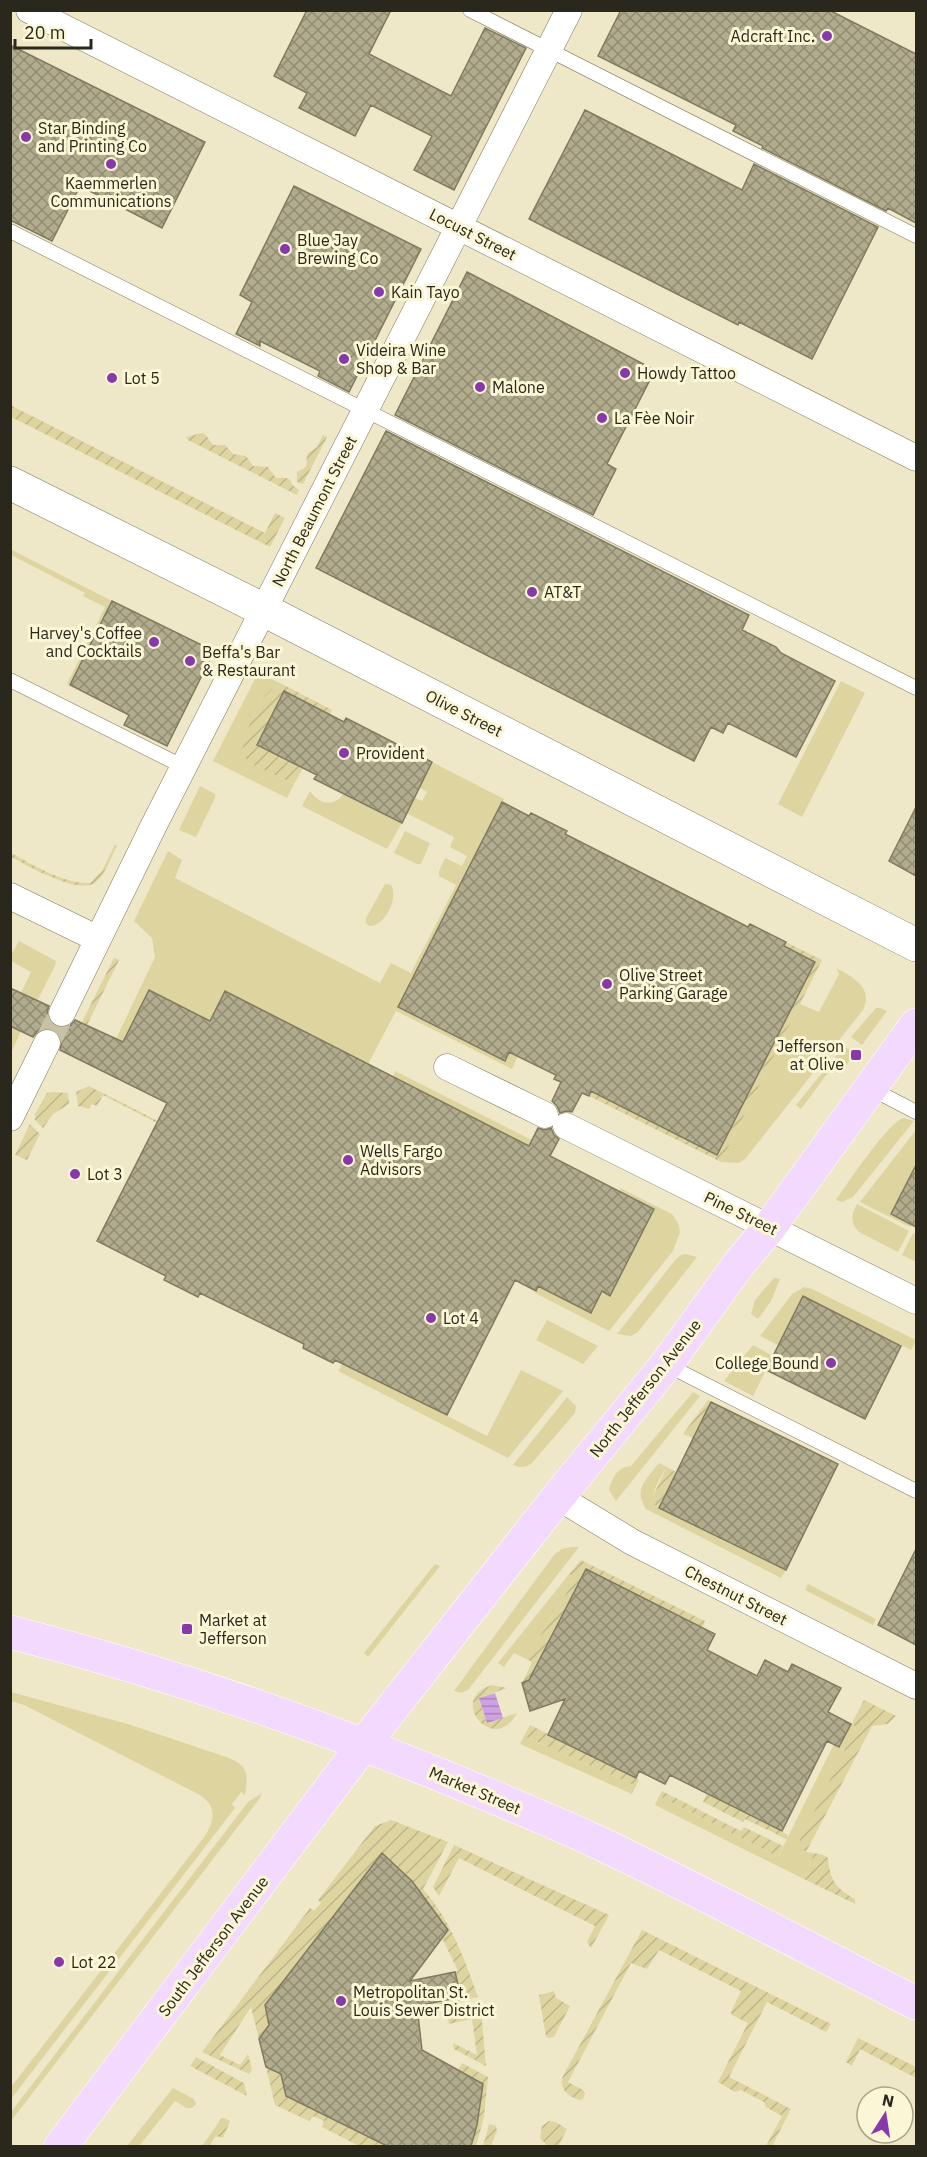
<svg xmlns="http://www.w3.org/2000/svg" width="927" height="2157" font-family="'IBM Plex Sans',sans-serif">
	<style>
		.grass { fill: #ddd4a0 }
		.garden { fill: url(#garden-furrows) }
		.water { fill: url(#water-rules) }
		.building { fill: url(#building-cross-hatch); stroke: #807b5e; stroke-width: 1.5 }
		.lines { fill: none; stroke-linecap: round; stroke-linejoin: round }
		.minor-tunnel { stroke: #c7c2a6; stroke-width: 26; stroke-dasharray: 26 13; stroke-linecap: butt }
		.service-casing { stroke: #7f7a5d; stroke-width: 15 }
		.minor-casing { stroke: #7f7a5d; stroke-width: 27 }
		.secondary-casing { stroke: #7f7a5d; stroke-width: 34 }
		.primary-casing { stroke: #fff; stroke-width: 34 }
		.service { stroke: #fff; stroke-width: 14 }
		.minor { stroke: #fff; stroke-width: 26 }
		.secondary { stroke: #fff; stroke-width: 33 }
		.primary { stroke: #f2d9fd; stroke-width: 33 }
		.poi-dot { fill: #8838a8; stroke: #fbf6d5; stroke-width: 2 }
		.labels { text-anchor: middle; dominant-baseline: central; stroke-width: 6; stroke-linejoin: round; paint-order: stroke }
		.poi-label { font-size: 16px; fill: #2a281c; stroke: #fbf6d5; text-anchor: start }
		.street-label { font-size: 16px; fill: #2a281c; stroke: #fbf6d5 }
	</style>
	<defs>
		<pattern id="garden-furrows" width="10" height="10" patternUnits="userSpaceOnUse" patternTransform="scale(1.5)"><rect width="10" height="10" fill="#ddd4a0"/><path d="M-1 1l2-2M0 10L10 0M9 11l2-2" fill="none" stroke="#beb689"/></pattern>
		<pattern id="water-rules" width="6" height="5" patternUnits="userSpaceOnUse" patternTransform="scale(1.5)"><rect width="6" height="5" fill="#cea1e2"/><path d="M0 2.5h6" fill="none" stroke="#a783b6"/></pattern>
		<pattern id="building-cross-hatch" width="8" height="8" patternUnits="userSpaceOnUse" patternTransform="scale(1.5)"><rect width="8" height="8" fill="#b2ac8e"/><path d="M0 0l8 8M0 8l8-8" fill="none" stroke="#918c73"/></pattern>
	</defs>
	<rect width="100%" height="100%" fill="#eee8c8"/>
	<path class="grass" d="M10 549 112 601 70 685 67 684 105 607 83 596 85 593 11 555Z
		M258 673 282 684C268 687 253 710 251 724 249 736 249 750 249 763L294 784 287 798 213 761Z
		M841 681 865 693 802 817 778 804Z
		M432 762 504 799 398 1007 505 1060 509 1052 518 1056 512 1069 396 1011 368 1064 225 991 210 1021 149 990 123 1043 116 1039 155 957 152 938 134 921 168 851 182 860 175 878 380 983 391 963 411 973 456 885 439 876V871L445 858 462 866 467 856 450 847 454 837 406 813 415 798 422 801 427 792 419 787Z
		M200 786 215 794V798L196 837 179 830Z
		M310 791C318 804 335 808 344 793L402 823 387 849 302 806Z
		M405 831 430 843 421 864H417L394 853Z
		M385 884 391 885C399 898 385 927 369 926L366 923V918Z
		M19 941 56 961 55 966 37 1001 21 993 31 972 11 961 10 957Z
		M836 968C853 977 874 988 863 1010L745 1159 739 1163 721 1162 800 1004 819 1012 839 974Z
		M876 1008H880L887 1011 862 1045 851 1037Z
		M11 1026 21 1031 11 1053Z
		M844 1046 854 1053 846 1066 842 1064 830 1070 801 1109 796 1105Z
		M395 1071 532 1140 529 1146 393 1077Z
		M903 1118 914 1121 853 1197 842 1202 836 1200C848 1183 887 1124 903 1118Z
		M916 1130V1165L892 1214 912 1224 910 1227 860 1202Z
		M620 1188 672 1214 678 1223 680 1232 673 1251 609 1331 535 1293 538 1286 591 1313 602 1291 610 1296Z
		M857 1204 909 1231 898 1252 859 1232C850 1223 851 1215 857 1204Z
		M913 1233 916 1235V1262L902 1255Z
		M686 1254 697 1257 638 1332 631 1336 617 1334 676 1259 681 1255Z
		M774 1278 780 1279 771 1301 758 1319 751 1314 755 1300Z
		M804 1287 812 1289 916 1340 911 1350 803 1296 778 1345 760 1336 792 1294Z
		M547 1320 598 1346 583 1364 536 1340Z
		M753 1345 773 1356 753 1396 724 1381Z
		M343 1363 487 1436 521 1370 563 1391 508 1458 338 1371Z
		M693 1392 700 1396 616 1501 609 1490C613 1477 616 1468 631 1466Z
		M567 1397 576 1406 575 1413 532 1463C526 1468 521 1468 513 1465Z
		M659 1463 667 1467C661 1478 650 1491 654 1504L786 1570 781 1578 646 1509C633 1489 646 1480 659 1463Z
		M572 1547H579L468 1690 461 1693 454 1691 554 1555 562 1549Z
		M435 1564 440 1566 368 1657 364 1653Z
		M570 1573 572 1584 526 1659 514 1653 504 1667 498 1663Z
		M808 1584 876 1619 873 1625 805 1590Z
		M11 1692 131 1725 229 1758C249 1766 248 1776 245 1795L241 1792 232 1804 235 1808 11 2099V2087L205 1836C215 1819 217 1807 200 1795L24 1705 11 1701Z
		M853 1721 855 1730 806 1852 814 1853 804 1879 655 1805 659 1796 778 1857 834 1744 840 1747Z
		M524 1736 636 1786 632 1794 520 1744Z
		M262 1793 260 1798 11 2121V2112L248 1802Z
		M173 2088 194 2099 196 2104 192 2108H187L175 2101 139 2146H127Z"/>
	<path class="garden" d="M10 405 265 533 275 513 285 518 270 547 11 417Z
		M202 433 205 434 213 445H225L233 454 246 456 253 466 268 467 276 478C297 477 285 482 299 490L297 495 188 440 186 437Z
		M323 435 327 437 303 484 297 482V472C312 465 304 465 308 453L317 447Z
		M282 684 332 710 330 715 284 692 257 745 303 768 294 784 249 763 242 752C246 731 259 689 282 684Z
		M115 845 117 846C111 857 106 873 96 882 80 896 28 866 11 857V853C34 865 63 884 90 883L102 871Z
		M786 942 822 960 721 1162 589 1096 591 1091 717 1155 815 962 784 946Z
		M114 958 119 960 87 1025 82 1022Z
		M89 1086 158 1121 157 1123 103 1095 97 1106 92 1104 89 1109 78 1106 76 1092Z
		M53 1092 68 1093 69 1104 53 1114 43 1128 35 1120V1114L47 1093Z
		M30 1124 40 1134 27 1160 15 1155Z
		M708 1400 711 1402 693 1438 683 1434Z
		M667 1467 676 1472 659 1507 654 1504 652 1498Z
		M581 1560 705 1621 702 1628 586 1569 529 1680 522 1683 532 1662 526 1659 572 1584 570 1573Z
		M492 1685 507 1688 479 1698 487 1723 517 1713C494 1757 446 1698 492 1685Z
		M864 1700 896 1716 888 1724 872 1726 806 1852 800 1847V1840L855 1730 853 1721Z
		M530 1725 639 1780 636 1786 524 1736Z
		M662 1791 741 1831 744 1827 783 1846 778 1857 659 1796Z
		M707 1793 788 1835 786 1839 745 1819 743 1822 703 1802Z
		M391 1820 448 1842 423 1889C451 1921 464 1958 478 1997L422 2010 421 2005 461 1996 455 1972 458 1971 442 1938 448 1930 412 1881 382 1853 265 2005 269 2025 259 2039 251 2007 220 2055 240 2065 248 2054 252 2070 249 2074 202 2052 310 1908 314 1911 321 1903 318 1900 375 1826Z
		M454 1845 609 1915 591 1948 587 1942 595 1926 459 1858 439 1896 433 1887Z
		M814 1853 824 1855 828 1858C830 1881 836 1888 855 1899V1904L804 1879Z
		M642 1930 831 2024 826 2032 767 2002 729 2077 791 2109 772 2146H766L782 2116 766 2107 764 2102 741 2090 735 2092 718 2082 748 2023 732 2015 731 2012 741 1991 659 1950 647 1969 631 1963 568 2082 583 2090 585 2093 583 2099 579 2100C567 2096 559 2089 563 2076Z
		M554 1991 556 1998 570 2006 554 2037 549 2038 546 2037 539 1995Z
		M481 2011 486 2066 454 2049 453 2043 477 2055 472 2019 449 2024 448 2019Z
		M858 2038 916 2067V2078L860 2049 852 2066 846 2062Z
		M196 2057 244 2083 247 2096 190 2066Z
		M462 2063 488 2077 484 2117 476 2146H471L477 2125 483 2084 458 2070Z
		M266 2067 281 2074 286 2096 387 2146H359L322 2127 324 2121 313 2116 309 2121 275 2105Z
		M224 2118 230 2121 223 2138 216 2136 209 2146H202L221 2119Z
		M549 2121 556 2122 567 2129 559 2145 562 2146H548L540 2138 542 2126Z
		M489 2124 496 2126 497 2131 491 2146H483Z"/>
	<path class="water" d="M495 1693 503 1718 487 1723 479 1698Z"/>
	<path class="building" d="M307 10H391L369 54 451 96 485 28 526 48 454 190 414 170 432 136 371 105 355 136 299 108 307 93 274 76Z
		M621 10H829L916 54V223L888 208 886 211 762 148 763 146 733 131 736 125 598 56Z
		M10 45 205 142 162 228 80 186 52 241 10 220Z
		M585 110 742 190 754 164 878 227 812 359 739 322 738 325 529 219Z
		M294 186 421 249 349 392 318 376 320 371 260 341V346L236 334 252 302 240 295Z
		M467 272 655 370 607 464 616 469 593 515 395 415Z
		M386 431 749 615 742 630 776 647 781 653 835 681 796 757 728 723 723 733 711 727 694 761 316 568Z
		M112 601 214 651 167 746 124 725 129 715 70 685Z
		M284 691 344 722 346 718 432 762 402 823 314 779 317 775 257 745Z
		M502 802 529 816 531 813 567 831 565 834 748 927 750 924 786 942 784 946 815 962 717 1155 591 1091 589 1096 582 1093 572 1112 566 1111 560 1113 557 1106 552 1101 561 1082 554 1079 556 1075 509 1052 505 1061 398 1007Z
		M916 807V876L889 861Z
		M10 988 49 1006 47 1013 49 1021 56 1027 62 1028 70 1026 75 1020 123 1042 149 990 210 1021 225 991 529 1146 538 1128 545 1130 551 1128 554 1135 559 1139 550 1156 654 1209 610 1296 602 1291 591 1313 538 1286 536 1291 515 1280 447 1415 335 1360 333 1363 303 1348 304 1344 200 1293 198 1297 164 1280 166 1276 97 1241 167 1103 60 1050 62 1041 59 1034 54 1030 45 1028 38 1031 33 1037 10 1026Z
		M916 1165V1227L891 1214Z
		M803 1296 901 1346 865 1419 766 1370Z
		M711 1402 838 1464 786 1570 659 1508Z
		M916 1549V1645L878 1625Z
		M586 1569 715 1634 707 1650 757 1676 765 1660 788 1672 792 1664 841 1688 828 1712 851 1724 839 1747 827 1741 782 1831 670 1775 665 1784 639 1771 636 1778 548 1735 565 1699 530 1711 522 1683 529 1680Z
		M382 1853 412 1881 448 1930 410 1981 455 1972 461 1997 417 2006 422 2050 483 2084 477 2125 471 2146H387L286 2096 281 2074 266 2067 259 2039 269 2025 265 2005Z"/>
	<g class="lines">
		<path class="minor-tunnel" d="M47 1043 62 1013"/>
		<defs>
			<path id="service" d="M470 10 916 236
				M10 231 916 688
				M10 680 184 767
				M870 1088 916 1112
				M667 1365 916 1491"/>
			<path id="minor" d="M29 10 916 458
				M10 896 98 939
				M62 1013 153 827 569 10
				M447 1067 545 1115
				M10 1118 47 1043
				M566 1126 916 1301
				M558 1497 632 1542 916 1686"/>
			<path id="secondary" d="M10 483 264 610 916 945"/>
			<path id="primary" d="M10 1632C159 1670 303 1719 445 1777 495 1798 546 1818 595 1841 703 1892 809 1949 916 2003
				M61 2146 364 1744 558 1497 666 1365 739 1264 769 1228 916 1025"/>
		</defs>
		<use href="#service" class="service-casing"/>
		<use href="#minor" class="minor-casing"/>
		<use href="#secondary" class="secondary-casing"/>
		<use href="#primary" class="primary-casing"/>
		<use href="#service" class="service"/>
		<use href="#minor" class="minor"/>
		<use href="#secondary" class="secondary"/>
		<use href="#primary" class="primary"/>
	</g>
	<g class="poi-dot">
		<circle cx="827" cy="36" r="6"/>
		<circle cx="26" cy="137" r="6"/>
		<circle cx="111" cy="164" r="6"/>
		<circle cx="285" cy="249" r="6"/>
		<circle cx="379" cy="292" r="6"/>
		<circle cx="344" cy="359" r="6"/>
		<circle cx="625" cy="373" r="6"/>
		<circle cx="112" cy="378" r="6"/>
		<circle cx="480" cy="387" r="6"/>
		<circle cx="602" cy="418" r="6"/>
		<circle cx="532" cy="592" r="6"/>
		<circle cx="154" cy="642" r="6"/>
		<circle cx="190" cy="661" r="6"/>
		<circle cx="344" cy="753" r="6"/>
		<circle cx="607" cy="984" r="6"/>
		<rect x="850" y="1049" width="12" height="12" rx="3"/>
		<circle cx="348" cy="1160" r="6"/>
		<circle cx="75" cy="1174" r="6"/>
		<circle cx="431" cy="1318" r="6"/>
		<circle cx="831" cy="1363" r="6"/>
		<rect x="181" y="1623" width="12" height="12" rx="3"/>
		<circle cx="59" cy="1962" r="6"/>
		<circle cx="341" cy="2001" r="6"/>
	</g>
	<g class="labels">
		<g class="poi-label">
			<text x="815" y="36" text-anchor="end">Adcraft Inc.</text>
			<text x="38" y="128">Star Binding<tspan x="38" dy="18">and Printing Co</tspan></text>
			<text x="111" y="183" text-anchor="middle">Kaemmerlen<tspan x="111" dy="18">Communications</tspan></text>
			<text x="297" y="240">Blue Jay<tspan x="297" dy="18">Brewing Co</tspan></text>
			<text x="391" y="292">Kain Tayo</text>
			<text x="356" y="350">Videira Wine<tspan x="356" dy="18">Shop &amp; Bar</tspan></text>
			<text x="637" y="373">Howdy Tattoo</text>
			<text x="124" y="378">Lot 5</text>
			<text x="492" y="387">Malone</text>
			<text x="614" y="418">La Fèe Noir</text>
			<text x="544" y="592">AT&amp;T</text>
			<text x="142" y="633" text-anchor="end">Harvey's Coffee<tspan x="142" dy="18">and Cocktails</tspan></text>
			<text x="202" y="652">Beffa's Bar<tspan x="202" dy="18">&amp; Restaurant</tspan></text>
			<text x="356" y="753">Provident</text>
			<text x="619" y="975">Olive Street<tspan x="619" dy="18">Parking Garage</tspan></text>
			<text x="844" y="1046" text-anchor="end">Jefferson<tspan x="844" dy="18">at Olive</tspan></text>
			<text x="360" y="1151">Wells Fargo<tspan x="360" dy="18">Advisors</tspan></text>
			<text x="87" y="1174">Lot 3</text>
			<text x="443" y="1318">Lot 4</text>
			<text x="819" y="1363" text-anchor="end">College Bound</text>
			<text x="199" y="1620">Market at<tspan x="199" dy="18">Jefferson</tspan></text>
			<text x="71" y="1962">Lot 22</text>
			<text x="353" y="1992">Metropolitan St.<tspan x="353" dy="18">Louis Sewer District</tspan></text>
		</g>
		<g class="street-label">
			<text transform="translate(473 234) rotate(27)">Locust Street</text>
			<text transform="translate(314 511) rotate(-63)">North Beaumont Street</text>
			<text transform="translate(464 713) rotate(27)">Olive Street</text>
			<text transform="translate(741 1213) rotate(26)">Pine Street</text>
			<text transform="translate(645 1388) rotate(-52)">North Jefferson Avenue</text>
			<text transform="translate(736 1595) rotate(27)">Chestnut Street</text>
			<text transform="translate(475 1790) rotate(23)">Market Street</text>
			<text transform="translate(213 1946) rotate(-53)">South Jefferson Avenue</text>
		</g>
	</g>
	<rect width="927" height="2157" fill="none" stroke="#2a281c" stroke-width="24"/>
	<g transform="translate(885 2115) rotate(12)"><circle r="28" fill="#fbf6d5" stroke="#a7a48b" stroke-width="1.5"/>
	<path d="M0-4.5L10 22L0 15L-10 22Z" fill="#8838a8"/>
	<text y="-9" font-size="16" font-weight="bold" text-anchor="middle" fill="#2a281c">N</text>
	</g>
	<path d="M15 39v9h76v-9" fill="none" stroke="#2a281c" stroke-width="3"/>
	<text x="24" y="39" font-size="18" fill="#2a281c" stroke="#fbf6d5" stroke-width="4.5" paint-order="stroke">20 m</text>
</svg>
